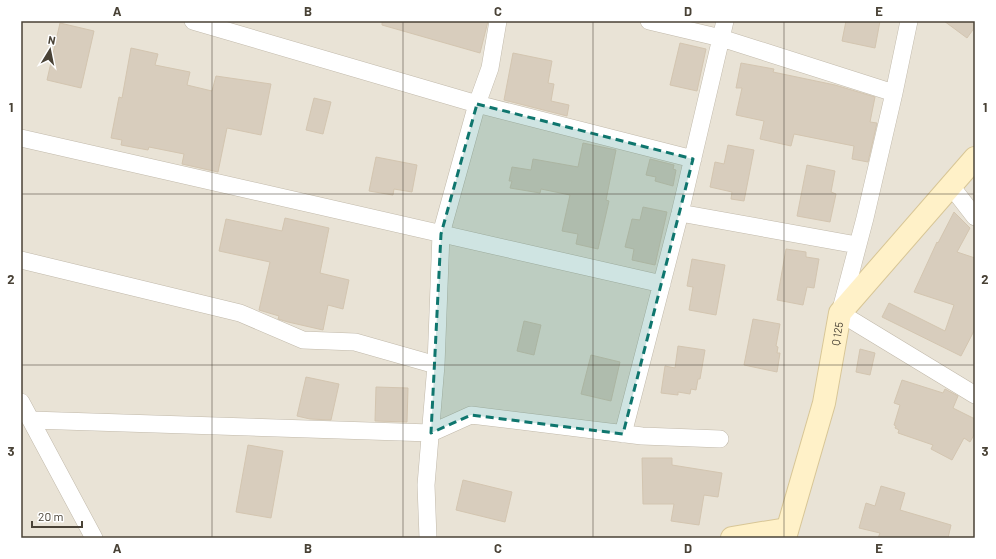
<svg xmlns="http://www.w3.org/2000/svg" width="996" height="559" font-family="Barlow,sans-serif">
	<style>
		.residential { fill: #e9e3d6 }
		.building { fill: #d8cdbd; stroke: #d3c5b0 }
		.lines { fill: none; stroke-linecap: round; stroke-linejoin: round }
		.street-casing { stroke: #c1b9aa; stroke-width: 18 }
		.secondary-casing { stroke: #d8c696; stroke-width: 24 }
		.street { stroke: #fff; stroke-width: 17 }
		.secondary { stroke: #fff1c8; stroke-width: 22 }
		.marked { fill: #0f766e; fill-opacity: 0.2; stroke: #0f766e; stroke-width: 3; stroke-dasharray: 8 5; stroke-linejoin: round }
		.grid { fill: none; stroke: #494236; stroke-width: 1; stroke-opacity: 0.55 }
		.labels { text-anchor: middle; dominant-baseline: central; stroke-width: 3.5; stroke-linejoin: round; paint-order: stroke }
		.street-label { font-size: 11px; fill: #494236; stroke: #fff }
		.neatline { fill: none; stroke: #494236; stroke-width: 1.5 }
		.grid-label { font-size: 13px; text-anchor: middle; font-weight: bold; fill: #494236 }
	</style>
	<rect width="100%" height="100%" fill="#f5f1e8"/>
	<path class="residential" d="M21 21H975V538H21Z"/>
	<path class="building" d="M382 21H488L480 53 382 25Z
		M846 21H880L875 48 842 41Z
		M944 21H975V27L967 38Z
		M60 23 94 31 81 88 47 80Z
		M680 43 706 49 697 91 670 85Z
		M131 48 158 54 155 65 190 72 187 85 212 91 216 76 271 84 261 135 227 128 218 172 182 164 184 154 149 147 148 150 121 145 122 140 111 138 119 97 122 98Z
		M513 53 552 61 548 83 554 84 551 101 569 105 567 116 504 100Z
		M741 63 774 69 773 72 835 85 875 97 870 122 877 123 868 162 852 159 854 146 794 134 791 146 760 139 764 121 736 115 742 88H736Z
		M314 98 331 102 323 134 306 130Z
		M583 143 616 150 606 200 609 201 598 249 576 244 578 234 562 231 570 195 541 189 540 193 510 188 512 181H509L512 167 531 170 533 159 578 167Z
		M728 145 754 150 744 201 731 199 732 192 710 187 715 162 724 164Z
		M376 157 417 165 412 192 394 189 393 195 369 191Z
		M650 159 674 165 673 169 676 170 673 186 655 181 656 177 646 175Z
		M807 165 835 171 831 192 836 194 830 222 797 216Z
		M643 207 667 212 655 265 632 260 634 249 625 247 632 219 640 220Z
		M954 212 970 228 957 252 975 258V329L961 356 882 317 889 303 945 331 954 305 914 292 937 242 938 243Z
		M285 218 329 228 320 273 349 280 343 309 328 305 323 330 288 322 278 319 279 316 259 310 270 262 219 251 226 219 282 231Z
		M786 249 806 252V257L819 259 814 288 807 287 803 305 777 300Z
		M692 259 725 265 716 315 689 310 693 287 687 286Z
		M753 319 780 324 776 346 778 347 777 353H780L777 372 744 365Z
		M524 321 541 325 534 355 517 351Z
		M678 346 705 350 700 379H698L696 390 691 389 690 394 678 392V395L661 393 665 366 675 368Z
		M860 349 875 353 870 375 856 372Z
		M591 355 620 362 611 401 581 394Z
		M306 377 339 384 331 420 310 419 297 416Z
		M902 380 943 393 945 389 958 396 953 408 975 419V433L970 442 964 438 952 460 931 449 933 445 898 433 899 430 895 428 896 426 894 425 900 405 894 403Z
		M376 387 408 388 407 422 375 421Z
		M248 445 283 451 271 518 236 512Z
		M642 458H672V465L722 473 718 497 704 495 699 525 671 521 674 504H643Z
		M463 480 512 492 505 522 456 510Z
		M881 486 905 493 900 510 951 525 948 538H878L880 533 859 528 866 503 875 506Z"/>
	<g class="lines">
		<defs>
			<path id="street" d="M193 21 477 104 693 159
				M649 21 721 38 894 93
				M909 21 894 93 865 218 840 313 975 395
				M21 138 662 284
				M951 186 975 217
				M680 213 857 245
				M21 260 240 313 303 340 355 342 436 365
				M21 402 94 538
				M31 420 431 433 471 415 642 436 720 439
				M623 434 680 213 725 21
				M428 538 426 485 436 365 441 234 477 104 490 68 498 21"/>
			<g id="secondary">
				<path d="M732 538 787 529"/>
				<path id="s1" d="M785 538 824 403 840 313 975 158"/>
			</g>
		</defs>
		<use href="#street" class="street-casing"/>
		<use href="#secondary" class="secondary-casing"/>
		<use href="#street" class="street"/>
		<use href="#secondary" class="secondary"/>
	</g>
	<path class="marked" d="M477 104 693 159 623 434 471 415 431 433 441 234Z"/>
	<path class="grid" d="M212 21V538M403 21V538M593 21V538M784 21V538M21 194H975M21 365H975"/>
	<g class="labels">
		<g class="street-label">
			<text stroke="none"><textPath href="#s1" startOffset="211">Q 125</textPath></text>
		</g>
	</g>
	<rect width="996" height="559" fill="none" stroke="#ffffff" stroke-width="44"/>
	<g transform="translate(50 50) rotate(10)" stroke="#ffffff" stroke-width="3" paint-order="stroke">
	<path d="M0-3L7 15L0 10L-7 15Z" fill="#494236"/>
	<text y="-6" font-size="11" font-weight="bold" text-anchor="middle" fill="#494236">N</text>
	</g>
	<path d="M32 521v6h50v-6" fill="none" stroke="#494236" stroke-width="2"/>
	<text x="38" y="521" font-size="12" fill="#494236" stroke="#ffffff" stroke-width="3" paint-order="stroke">20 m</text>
	<rect x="22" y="22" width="952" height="515" class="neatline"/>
	<g class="grid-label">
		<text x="117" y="16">A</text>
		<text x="308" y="16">B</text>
		<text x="498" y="16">C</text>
		<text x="688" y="16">D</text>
		<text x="879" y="16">E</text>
		<text x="11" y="112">1</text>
		<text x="985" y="112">1</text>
		<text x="11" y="284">2</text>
		<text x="985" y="284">2</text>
		<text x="11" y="456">3</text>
		<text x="985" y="456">3</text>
		<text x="117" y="553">A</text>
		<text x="308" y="553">B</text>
		<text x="498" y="553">C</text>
		<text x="688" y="553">D</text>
		<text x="879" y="553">E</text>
	</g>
</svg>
